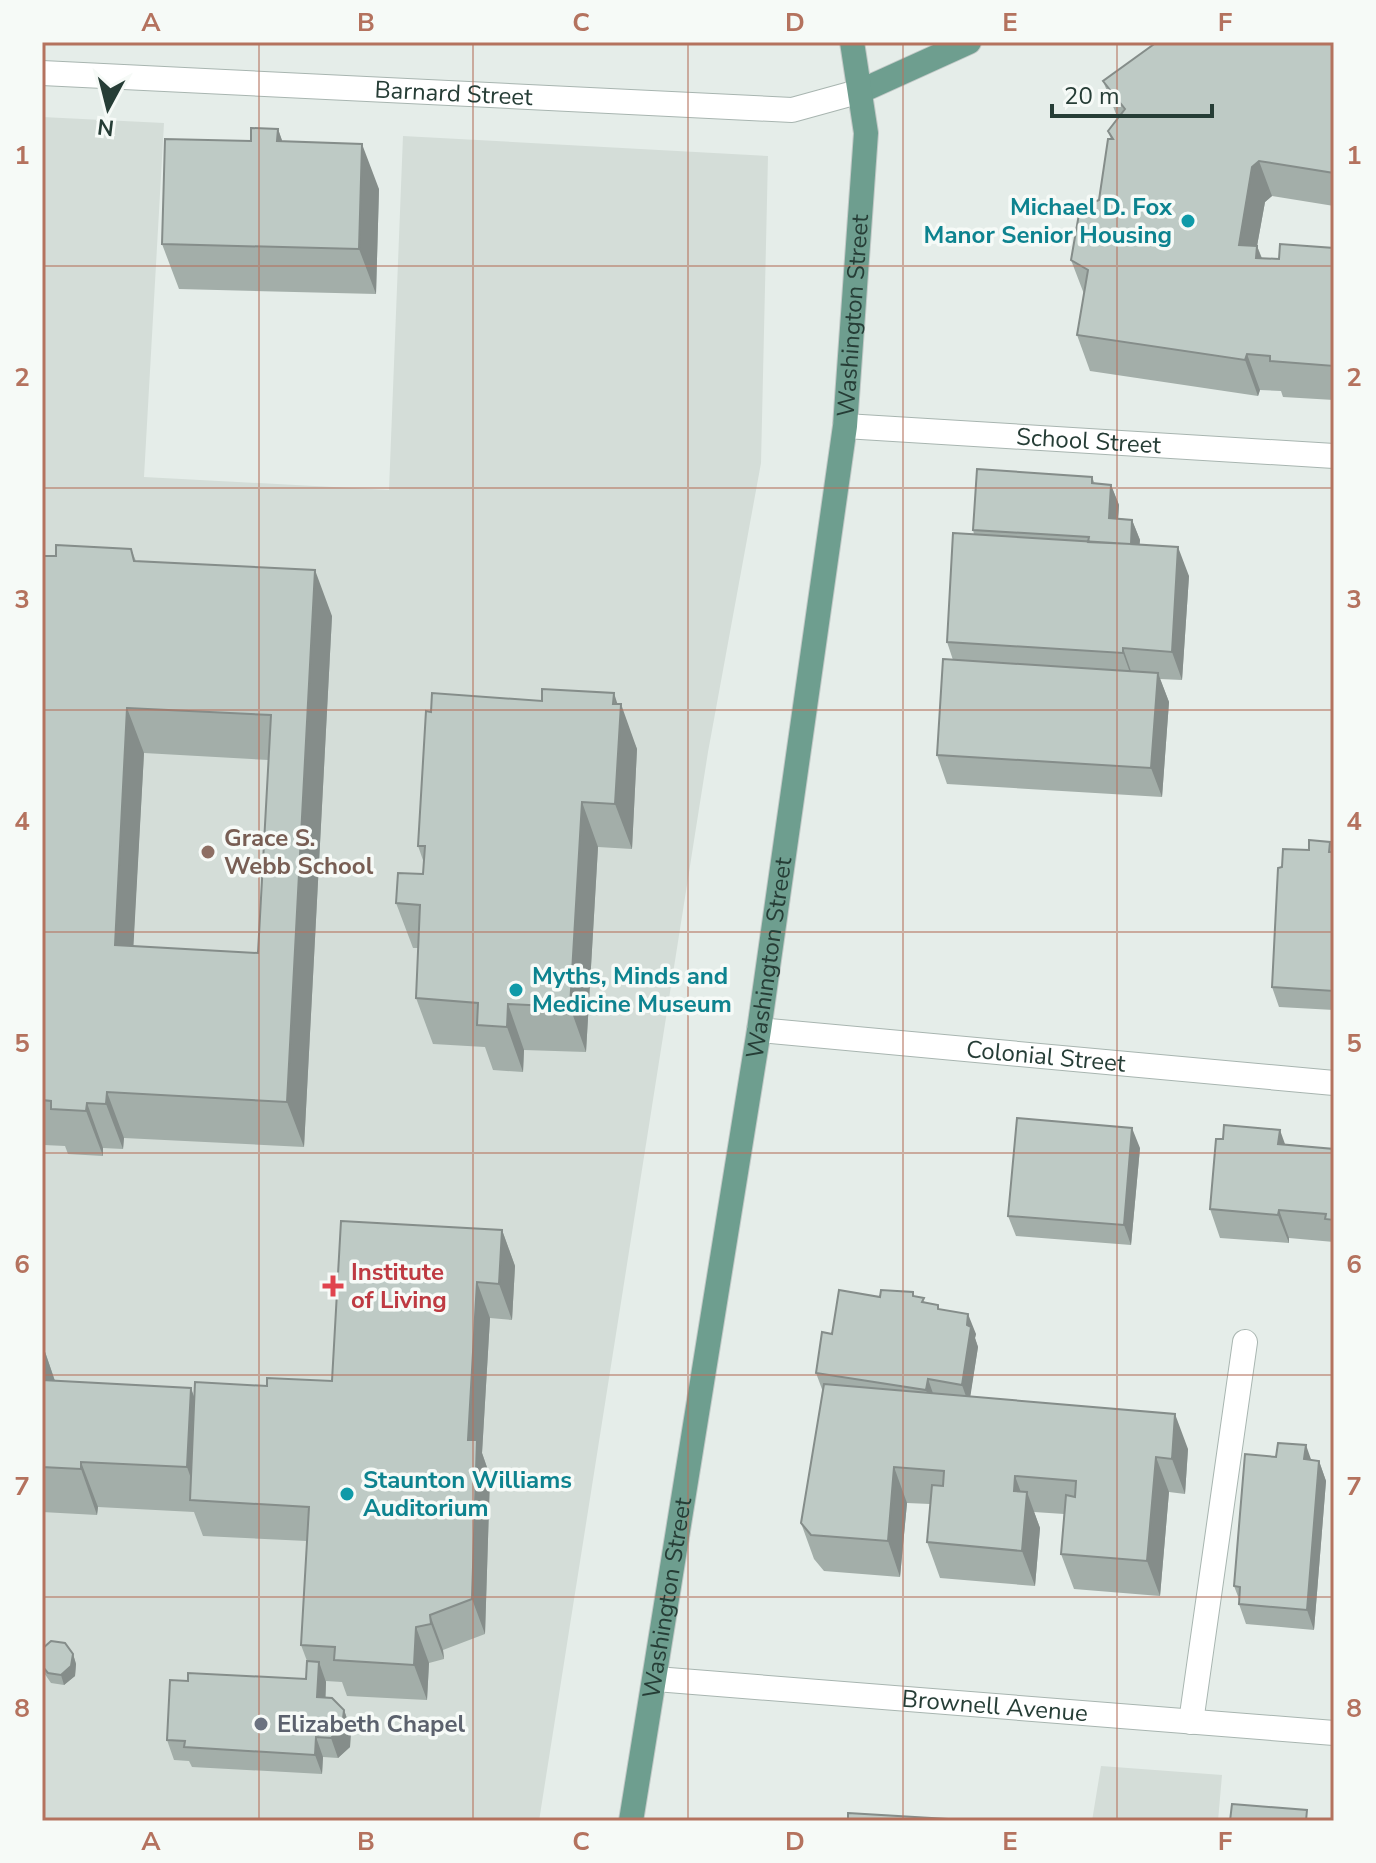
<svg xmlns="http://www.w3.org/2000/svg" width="1376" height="1863" font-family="'Nunito Sans',sans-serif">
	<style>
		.built { fill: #d4ddd8 }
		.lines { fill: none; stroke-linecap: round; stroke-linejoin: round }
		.minor-casing { stroke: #a8b5b0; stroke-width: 26 }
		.major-casing { stroke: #c2c9c7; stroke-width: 26 }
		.minor { stroke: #fff; stroke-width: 24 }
		.major { stroke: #6e9e8f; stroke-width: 24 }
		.wall { fill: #a3aea9; fill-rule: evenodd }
		.shaded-wall { fill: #858d8a }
		.building { fill: #becac5; stroke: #858d8a; stroke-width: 2; fill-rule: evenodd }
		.grid { fill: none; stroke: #b4725e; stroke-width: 2; stroke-opacity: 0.55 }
		.culture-dot { fill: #0f9aa8; stroke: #f6faf7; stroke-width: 3 }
		.education-dot { fill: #8d6e63; stroke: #f6faf7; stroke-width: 3 }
		.health-dot { fill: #e0444e; stroke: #f6faf7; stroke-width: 3 }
		.worship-dot { fill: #6b7280; stroke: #f6faf7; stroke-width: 3 }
		.labels { text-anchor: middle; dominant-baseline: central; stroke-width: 7; stroke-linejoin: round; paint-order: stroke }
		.street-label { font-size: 24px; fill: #263d36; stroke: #f6faf7 }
		.culture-label { font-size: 24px; font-weight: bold; fill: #0d838f; stroke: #f6faf7; text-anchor: start }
		.education-label { font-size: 24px; font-weight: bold; fill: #785e54; stroke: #f6faf7; text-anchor: start }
		.health-label { font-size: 24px; font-weight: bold; fill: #be3a42; stroke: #f6faf7; text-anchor: start }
		.worship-label { font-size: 24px; font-weight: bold; fill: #5b616d; stroke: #f6faf7; text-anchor: start }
		.neatline { fill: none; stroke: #b4725e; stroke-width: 3 }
		.grid-label { font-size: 26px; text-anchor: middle; font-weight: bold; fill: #b4725e }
	</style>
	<rect width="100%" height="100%" fill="#e5ede9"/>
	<path class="built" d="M42 117 164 123 144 477 389 490 403 136 768 156 761 463 708 752 539 1821H42Z
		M1101 1766 1222 1775 1218 1821H1092Z"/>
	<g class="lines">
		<defs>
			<g id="minor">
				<path id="s1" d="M42 73 792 110 861 91"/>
				<path id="s2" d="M845 426 1334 456"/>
				<path id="s3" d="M759 1030 1334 1083"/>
				<path id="s4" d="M656 1679 1334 1733"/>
				<path d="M1191 1722 1245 1342"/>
			</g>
			<g id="major">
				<path d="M861 91 969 42"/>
				<path id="s5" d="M631 1821 759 1030 845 426 866 133 852 42"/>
			</g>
		</defs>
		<use href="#minor" class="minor-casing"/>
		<use href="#major" class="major-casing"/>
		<use href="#minor" class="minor"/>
		<use href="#major" class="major"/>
	</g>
	<path class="wall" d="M1334 42V206L1272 196 1265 202 1257 246 1262 258 1279 259 1334 248V400L1283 397 1281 391 1260 390 1258 396 1090 371 1077 335 1084 294 1071 260 1099 200 1111 139 1108 131 1118 119 1103 81Z
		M278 129 282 141 379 189 376 294 179 289 162 244 251 141Z
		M1092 477 1095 484 1111 485 1119 505 1118 518 1132 520 1140 540 1139 545 1189 576 1182 680 1160 679 1169 702 1162 797 947 784 937 755 953 660 947 642 974 534 973 530Z
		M131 549 136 561 332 616 304 1147 124 1138 123 1149 103 1148V1156L68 1154 65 1146 44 1145 42 1139V556H56ZM144 753 269 760 258 953 133 946Z
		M542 701 617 704 637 749 632 849 598 847 586 1052 524 1050 523 1072 493 1070 485 1047 433 1044 416 998 418 948H413L396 903 423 874 424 863 418 846 431 712Z
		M1330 842 1334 852V1010L1279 1007 1272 987 1282 867 1309 850Z
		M1285 1144 1334 1149V1243V1242L1289 1238V1243L1220 1238 1210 1209Z
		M1140 1148 1131 1245 1016 1236 1008 1216Z
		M502 1230 515 1266 512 1320 490 1318 482 1453 490 1476 485 1634 443 1650 444 1659 429 1663 427 1700 347 1696 342 1682 326 1681 325 1697 344 1710 351 1730 350 1747 338 1758 323 1757 322 1774 192 1767 189 1761 174 1760 167 1740 188 1681 306 1679 307 1661 301 1645 307 1541 203 1536 194 1512 98 1507 97 1515 42 1512V1343L55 1381 191 1388 194 1398 267 1386 332 1381Z
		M913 1292 914 1296 940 1310 976 1334 975 1338 978 1347 970 1396 1188 1449 1185 1494 1169 1492 1160 1596 1074 1589 1061 1554 1064 1514 1034 1512 1040 1528 1035 1586 940 1578 927 1542 930 1504 907 1503 900 1577 824 1571 814 1559 801 1523 823 1392 816 1373 832 1334 880 1297Z
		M1311 1460 1319 1461 1326 1481 1314 1630 1246 1624 1239 1604V1599L1234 1586Z
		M42 1649 73 1654 76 1664 75 1676 64 1685 51 1683 42 1670Z"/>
	<path class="shaded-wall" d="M278 129 294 174 277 141Z
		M362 144 379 189 376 294 359 249Z
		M1259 161 1272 196 1265 202 1257 246 1270 281 1239 245 1252 167Z
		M1247 354 1260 390 1258 396 1245 360Z
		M1111 485 1119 505 1117 538 1109 518Z
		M1132 520 1140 540 1138 564 1131 544Z
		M1178 547 1189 576 1182 680 1172 652Z
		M315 570 332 616 304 1147 287 1102Z
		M1123 648 1133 677V681L1123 653Z
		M1158 673 1169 702 1162 797 1151 768Z
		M614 693 620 712 621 704 637 749 632 849 615 804Z
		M127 708 144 753 131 991 115 945Z
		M582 802 598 847 586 1052 570 1007Z
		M508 1004 524 1050 523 1072 507 1027Z
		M107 1092 124 1138 123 1149 106 1104Z
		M87 1103 103 1148V1156L86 1111Z
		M1132 1128 1140 1148 1131 1245 1124 1225Z
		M1280 1130 1290 1158 1278 1144Z
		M1279 1210 1289 1238V1243L1278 1215Z
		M502 1230 515 1266 512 1320 499 1284Z
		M477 1282 490 1318 482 1453 490 1476 485 1634 472 1599 468 1440Z
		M968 1314 976 1334 975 1338 978 1347 969 1405 962 1385Z
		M42 1343 58 1390 57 1412 42 1371Z
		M928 1379 935 1399 933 1410 926 1390Z
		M191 1388 207 1434 199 1501 187 1467Z
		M1175 1414 1188 1449 1185 1494 1172 1459Z
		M1306 1445 1313 1465 1304 1459Z
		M1156 1457 1169 1492 1160 1596 1147 1561Z
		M1319 1461 1326 1481 1314 1630 1307 1610Z
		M81 1462 98 1507 97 1515 81 1469Z
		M894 1467 907 1503 900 1577 888 1541Z
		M1015 1476 1026 1506 1027 1492 1040 1528 1035 1586 1022 1551 1014 1491Z
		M42 1554 44 1560 42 1594Z
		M430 1615 443 1650 444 1659 431 1624Z
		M416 1627 429 1663 427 1700 414 1665Z
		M73 1654 76 1664 75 1676 64 1685 61 1675Z
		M319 1662 326 1682 325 1717 317 1697Z
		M344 1710 351 1730 350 1747 338 1758 331 1738Z
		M316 1737 323 1757 322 1774 315 1755Z"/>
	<path class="building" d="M1157 42H1334V173L1259 161 1252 167 1239 245 1257 246 1256 258 1279 259 1280 244 1334 248V366L1270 361V356L1247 354 1245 360 1077 335 1088 270 1071 260 1080 208 1099 200 1108 139H1113L1108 131 1125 109 1103 81Z
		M251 128 278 129 277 141 362 144 359 249 162 244 165 139 251 141Z
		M977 469 1092 477V483L1111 485 1109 518 1132 520 1131 544 1088 542 1089 537 973 530Z
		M953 533 1178 547 1172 652 1123 648V653L947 642Z
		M56 545 131 549 134 561 315 570 287 1102 107 1092 106 1104 87 1103 86 1111 51 1109V1101L42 1100V556H56ZM127 708 271 715 258 953 115 945Z
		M943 659 1158 673 1151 768 937 755Z
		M542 689 614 693 613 704H621L615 804 582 802 570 1007 508 1004 507 1027 477 1025 478 1003 416 998 420 905 396 903 398 873 423 874 425 846H418L426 711 431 712 432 693 542 701Z
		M1309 840 1330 842 1329 852H1334V991L1272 987 1278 868 1282 867 1283 849 1309 850Z
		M1017 1118 1132 1128 1124 1225 1008 1216Z
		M1224 1125 1280 1130 1278 1144 1334 1149V1220L1325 1219 1326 1214 1279 1210 1278 1215 1210 1209 1216 1139H1223Z
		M341 1221 502 1230 499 1284 477 1282 468 1440H477L472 1599 430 1615 431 1624 416 1627 414 1665 334 1660 335 1647 301 1645 309 1507 190 1500 195 1382 267 1386V1378L332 1381Z
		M839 1290 880 1297 881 1290 913 1292V1296L924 1298 922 1302 938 1305V1309L968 1314 967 1325 971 1327 962 1385 928 1379 926 1390 816 1373 822 1332 832 1334Z
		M42 1380 191 1388 187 1467 81 1462V1469L42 1467Z
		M824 1384 1175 1414 1172 1459 1156 1457 1147 1561 1061 1554 1066 1495 1075 1497 1076 1481 1015 1476 1014 1491 1027 1492 1022 1551 927 1542 932 1485 943 1486 944 1471 894 1467 888 1541 811 1535 801 1523Z
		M1278 1443 1306 1445 1304 1459 1319 1461 1307 1610 1239 1604 1240 1587 1234 1586 1245 1454 1276 1457Z
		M51 1641 65 1643 73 1654 71 1666 61 1675 48 1673 42 1666V1649Z
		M307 1661 319 1662 317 1697 332 1698 344 1710 342 1727 331 1738 316 1737 315 1755 184 1747 185 1741 167 1740 170 1680 188 1681V1673L306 1679Z
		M1232 1804 1307 1810 1306 1821H1230Z
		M848 1813 964 1820V1821H848Z"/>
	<path class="grid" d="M259 42V1821M473 42V1821M688 42V1821M903 42V1821M1117 42V1821M42 266H1334M42 488H1334M42 710H1334M42 932H1334M42 1153H1334M42 1375H1334M42 1597H1334"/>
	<g class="culture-dot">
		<circle cx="1188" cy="221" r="8"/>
		<circle cx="516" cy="990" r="8"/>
		<circle cx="347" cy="1494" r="8"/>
	</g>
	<circle class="education-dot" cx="208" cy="852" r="8"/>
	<path class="health-dot" d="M329 1274h8v8h8v8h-8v8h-8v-8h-8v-8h8z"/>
	<circle class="worship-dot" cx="261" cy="1724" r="8"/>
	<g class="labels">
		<g class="street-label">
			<text stroke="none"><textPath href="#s1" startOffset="412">Barnard Street</textPath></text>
			<text stroke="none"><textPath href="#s5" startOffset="1522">Washington Street</textPath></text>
			<text stroke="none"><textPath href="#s2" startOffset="244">School Street</textPath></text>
			<text stroke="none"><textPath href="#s5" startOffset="874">Washington Street</textPath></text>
			<text stroke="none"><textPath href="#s3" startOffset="288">Colonial Street</textPath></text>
			<text stroke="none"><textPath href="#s5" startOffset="226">Washington Street</textPath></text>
			<text stroke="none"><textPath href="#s4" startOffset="340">Brownell Avenue</textPath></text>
		</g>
		<g class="culture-label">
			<text x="1172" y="207" text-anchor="end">Michael D. Fox<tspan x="1172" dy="28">Manor Senior Housing</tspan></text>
			<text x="532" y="976">Myths, Minds and<tspan x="532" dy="28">Medicine Museum</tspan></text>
			<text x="363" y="1480">Staunton Williams<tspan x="363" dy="28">Auditorium</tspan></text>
		</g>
		<g class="education-label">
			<text x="224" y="838">Grace S.<tspan x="224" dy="28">Webb School</tspan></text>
		</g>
		<g class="health-label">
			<text x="351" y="1272">Institute<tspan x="351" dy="28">of Living</tspan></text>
		</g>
		<g class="worship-label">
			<text x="277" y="1724">Elizabeth Chapel</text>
		</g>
	</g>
	<rect width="1376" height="1863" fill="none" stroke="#f6faf7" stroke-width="88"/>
	<g transform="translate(108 108) rotate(187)" stroke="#f6faf7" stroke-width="6" paint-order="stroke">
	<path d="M0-6L14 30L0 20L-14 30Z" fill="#263d36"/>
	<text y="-12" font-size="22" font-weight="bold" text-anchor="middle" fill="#263d36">N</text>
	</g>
	<path d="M1052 104v12h160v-12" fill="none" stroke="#263d36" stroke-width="4"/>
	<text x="1064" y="104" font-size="24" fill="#263d36" stroke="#f6faf7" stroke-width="6" paint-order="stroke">20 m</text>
	<rect x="44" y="44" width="1288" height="1775" class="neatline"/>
	<g class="grid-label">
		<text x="151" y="31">A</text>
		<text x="366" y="31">B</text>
		<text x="581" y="31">C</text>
		<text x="795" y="31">D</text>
		<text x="1010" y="31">E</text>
		<text x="1225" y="31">F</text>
		<text x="22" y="164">1</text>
		<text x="1354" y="164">1</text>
		<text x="22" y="386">2</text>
		<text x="1354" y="386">2</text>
		<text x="22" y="608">3</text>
		<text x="1354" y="608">3</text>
		<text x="22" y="830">4</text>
		<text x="1354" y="830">4</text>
		<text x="22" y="1052">5</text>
		<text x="1354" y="1052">5</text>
		<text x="22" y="1273">6</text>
		<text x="1354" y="1273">6</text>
		<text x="22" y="1495">7</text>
		<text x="1354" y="1495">7</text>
		<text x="22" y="1717">8</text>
		<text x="1354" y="1717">8</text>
		<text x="151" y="1850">A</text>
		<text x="366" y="1850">B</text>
		<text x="581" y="1850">C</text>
		<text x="795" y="1850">D</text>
		<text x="1010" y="1850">E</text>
		<text x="1225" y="1850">F</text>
	</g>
</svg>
